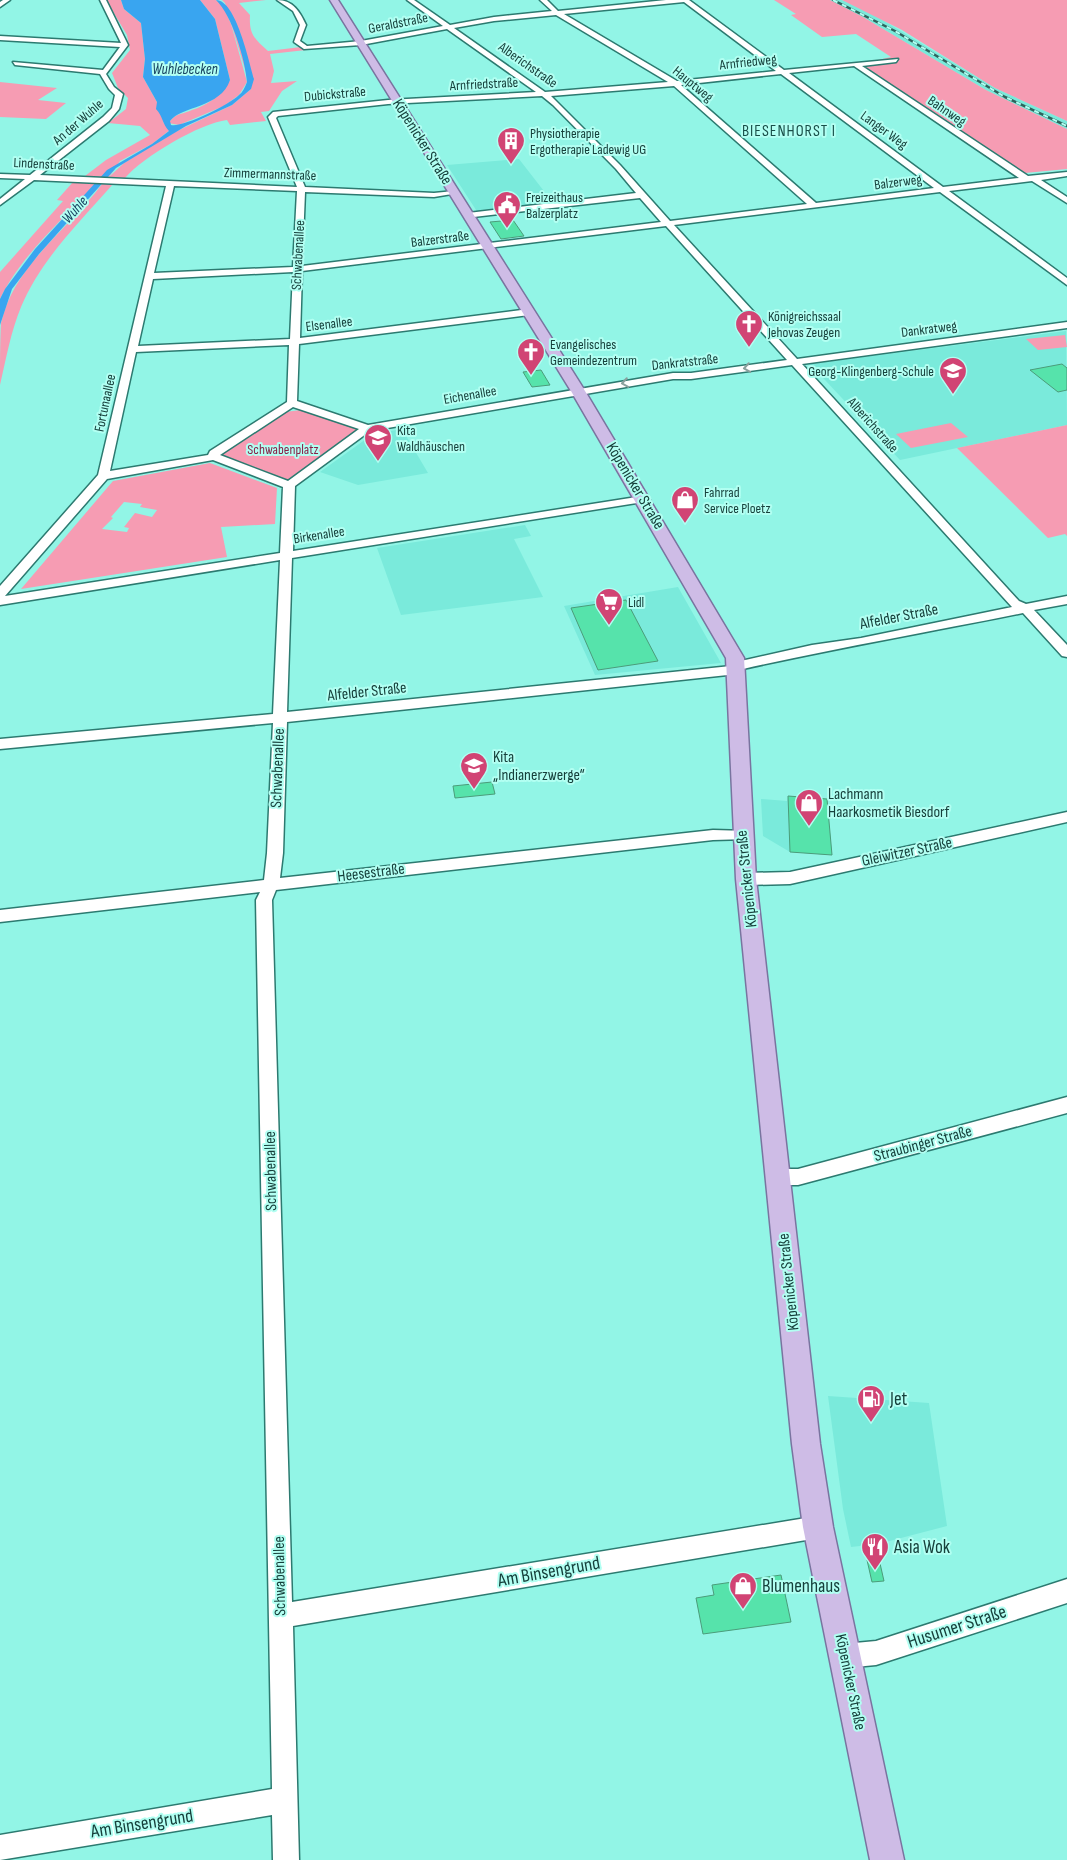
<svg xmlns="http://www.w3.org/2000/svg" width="1067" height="1860" font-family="'Sofia Sans Condensed',sans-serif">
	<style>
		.built { fill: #7aeadb }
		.green { fill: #f69cb3; fill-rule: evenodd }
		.water { fill: #39a5f0 }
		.building { fill: #56e3ab; stroke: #4b9c7a }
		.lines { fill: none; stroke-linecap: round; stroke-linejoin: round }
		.minor-casing { stroke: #2c7a70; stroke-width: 3 }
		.major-casing { stroke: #79749f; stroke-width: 3 }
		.minor { fill: #fff; fill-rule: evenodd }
		.major { fill: #cebce6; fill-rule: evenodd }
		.rail-casing { stroke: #2e635c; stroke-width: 2.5 }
		.rail { stroke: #b2fff2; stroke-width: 2; stroke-dasharray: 5; stroke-linecap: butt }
		.oneway { stroke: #8aa09d }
		.labels { text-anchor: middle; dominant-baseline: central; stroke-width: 4; stroke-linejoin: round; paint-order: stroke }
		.far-street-label { font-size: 14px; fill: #16403b; stroke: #b2fff2 }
		.far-poi-label { font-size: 14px; fill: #16403b; stroke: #b2fff2; text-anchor: start }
		.far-park-label { font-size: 14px; fill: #882046; stroke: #b2fff2 }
		.far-water-label { font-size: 15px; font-style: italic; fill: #16405f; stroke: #b2fff2 }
		.far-quarter-label { font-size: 16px; letter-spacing: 1px; fill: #184e48; stroke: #b2fff2 }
		.street-label { font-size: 16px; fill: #16403b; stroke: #b2fff2 }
		.poi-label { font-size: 16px; fill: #16403b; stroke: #b2fff2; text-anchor: start }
		.near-poi-label { font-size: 19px; fill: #16403b; stroke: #b2fff2; text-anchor: start }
		.near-street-label { font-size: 19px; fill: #16403b; stroke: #b2fff2 }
	</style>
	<rect width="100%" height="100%" fill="#92f5e6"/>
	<path class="built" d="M830 0H842L871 13 995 88 1067 121V129L986 90 863 17Z
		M519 159 554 204 478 213 447 165Z
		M1066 331 1067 425 900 460 810 364Z
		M402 429 428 473 358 485 320 472 373 434Z
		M525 525 531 536 514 539 543 597 401 615 377 548Z
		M678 587 721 663 595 675 564 606Z
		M788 796 827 799 832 855 790 852 763 836 761 799 787 801Z
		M828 1396 929 1403 947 1526 878 1544 851 1547 843 1509Z"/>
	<path class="green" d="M106 0H121L124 9 141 23 145 59 143 77 157 102 170 121C176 113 184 114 192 110 208 105 222 95 230 80L215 19 200 0H216L224 7 231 24 247 82 239 95 224 106 179 125 163 122 170 130 152 144 120 161 109 177 124 163 175 132 232 105 251 89 225 3 222 0H266L239 3 250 15C249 33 253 38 268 51L301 47 306 50 270 54 274 71 271 83 297 81 282 91 269 111 261 112 266 121 230 125 227 120C200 123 143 157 125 178L85 176 106 160 150 135 140 126 108 123 126 109 128 98 118 88 112 73 130 50 127 35Z
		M774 0H830L863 17 986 90 1067 129V169L1025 173 861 64 891 57 856 34 822 37 791 15 796 14Z
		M842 0H1067V121L995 88 902 30Z
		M0 82 57 88 38 100 66 103 46 119 0 117Z
		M73 182 113 184C80 222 41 259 21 307 11 331 6 359 0 385 0 366 0 342 1 323 14 265 68 230 102 184H95C63 220 21 255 0 299V272L63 201 57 200Z
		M1065 335 1067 347 1038 350 1026 339Z
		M301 410 356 428 355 434 292 479 283 480 225 459 221 454 285 412Z
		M951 423 968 437 911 448 896 434Z
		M1067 425V536L1065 534 1048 538 957 448Z
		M210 463 277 488 275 524 221 527 227 557 21 589 113 481ZM124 502 142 504 140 507 157 510 152 517 135 513 124 527 129 528 127 532 102 529 113 518 111 517Z"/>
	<path class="water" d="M121 0H200L215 19 230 80C221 108 181 106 170 121L171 125C182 128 229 105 239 95 243 92 245 87 247 82 245 59 232 15 216 0 236 0 249 62 254 79L251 89 232 105 186 126 116 168 39 254 12 289 0 325V299L5 289 35 249 107 170 152 144 169 131C162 124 163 116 156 109L157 102 143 77 145 59 141 23 124 9Z"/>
	<path class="building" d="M513 220 524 236 501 239 490 222Z
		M1062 364 1067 368V390L1058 392 1030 370Z
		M541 370 550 385 532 387 523 372Z
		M626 600 658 661 598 670 571 608Z
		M492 782 495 794 455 798 453 786Z
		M788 796 827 799 832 855 790 852Z
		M879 1559 884 1581 872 1582 867 1560Z
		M781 1575 791 1622 703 1634 696 1598 714 1595 712 1585Z"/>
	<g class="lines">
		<defs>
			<path id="minor" d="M3 0H10L0 7V2Z
				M100 0H106L128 45 106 74 114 87 123 94 119 109 109 121 40 175 297 187 268 117 273 112 388 100 536 92 447 29 361 45 304 49 294 42 300 25 293 11 277 0C293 0 300 12 306 25L300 41 307 46 361 41 443 26 407 0H414L450 25 494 17 552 11 540 0H547L558 11 666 0H689L784 70 898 59 896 62 862 66 1028 176 1067 172V176L1041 180 1067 197V203L1032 181 949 191 1067 278V285L940 192 674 225 797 359 1067 322V328L802 364 1019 601 1026 604 1067 596V604L1034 610 1067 645V657L1062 656 1023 613C929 632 836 648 743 669L742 673 737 674 287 722 283 853 280 878 713 830 748 831 751 835 748 839 713 840 276 890 272 900 292 1602 818 1516 826 1519 829 1527 826 1535 818 1538 293 1626 299 1860H273L272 1815 0 1860V1835L272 1789 256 900 260 892 0 922V910L264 880 267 853 273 723 0 749V739L273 714 280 560 0 605V586L98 475 166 186 34 180 0 205V199L25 179 0 178V174L30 175 103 117 112 108 115 95 109 89 100 74 15 65 13 62 103 70 120 47 0 40V36L121 43ZM684 2 776 71 677 81 564 14ZM556 15 668 82 545 92 454 28 494 21ZM854 66 1019 178 943 187 789 73ZM781 74 934 188 816 203 681 85ZM674 86 807 204 670 221 620 165 551 96ZM542 96 553 105 616 169 636 193 468 213 465 214V218L640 198 661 222 302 266 305 192 434 197 458 193 454 191 434 193 305 187 276 118 278 116 388 104ZM174 186 297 191 293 267 154 273ZM666 226 787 360 691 373H673L368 425 297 401 299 344 529 315 534 312 529 309 300 338 302 271ZM293 272 290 339 138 346 153 279ZM289 345 287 402 210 451 208 455 110 471 136 352ZM792 365 1012 607 861 638 812 645 732 663 731 666 287 712 292 558 643 502 649 499 643 496 293 551 295 486 370 431 673 379H691ZM293 407 359 429 288 481 220 455ZM213 460 283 487 280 553 5 596 107 479Z
				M1067 812V822L790 884 746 885 740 883 738 879 740 875 746 873 790 872Z
				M1067 1097V1113L798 1185H778L771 1183 769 1177 771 1171 778 1169H798Z
				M1067 1579V1603L876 1665 844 1668 835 1665 832 1656 835 1647 844 1644 876 1641Z"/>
			<path id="major" d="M330 0H338L585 391 744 658 756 879 820 1444 833 1527 904 1860H870L803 1527 792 1444 736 879 726 658 571 391Z"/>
		</defs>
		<use href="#minor" class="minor-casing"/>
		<use href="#major" class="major-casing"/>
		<use href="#minor" class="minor"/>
		<use href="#major" class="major"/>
		<defs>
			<path id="rail" d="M833 0 895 31 1005 97 1067 126"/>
		</defs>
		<use href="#rail" class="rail-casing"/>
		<use href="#rail" class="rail"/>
	</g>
	<defs><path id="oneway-chevron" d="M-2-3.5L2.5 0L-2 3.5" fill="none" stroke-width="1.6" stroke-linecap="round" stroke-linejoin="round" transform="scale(1.25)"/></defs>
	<g class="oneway">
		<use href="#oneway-chevron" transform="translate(747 368) rotate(171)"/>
		<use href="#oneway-chevron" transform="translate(625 383) rotate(171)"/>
	</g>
	<defs>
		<symbol id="building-pin" viewBox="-11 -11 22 30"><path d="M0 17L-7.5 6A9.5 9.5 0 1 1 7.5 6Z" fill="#d14474" stroke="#b2fff2"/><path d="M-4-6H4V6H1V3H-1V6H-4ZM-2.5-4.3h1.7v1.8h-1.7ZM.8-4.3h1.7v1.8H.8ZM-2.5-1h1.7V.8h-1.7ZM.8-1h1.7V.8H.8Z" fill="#fff"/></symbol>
		<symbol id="civic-pin" viewBox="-11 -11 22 30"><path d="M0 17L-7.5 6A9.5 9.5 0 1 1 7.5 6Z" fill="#d14474" stroke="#b2fff2"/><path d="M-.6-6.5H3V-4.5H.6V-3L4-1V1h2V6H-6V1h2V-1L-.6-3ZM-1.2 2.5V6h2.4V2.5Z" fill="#fff"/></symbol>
		<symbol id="church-pin" viewBox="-11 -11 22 30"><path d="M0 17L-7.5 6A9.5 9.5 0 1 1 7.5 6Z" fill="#d14474" stroke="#b2fff2"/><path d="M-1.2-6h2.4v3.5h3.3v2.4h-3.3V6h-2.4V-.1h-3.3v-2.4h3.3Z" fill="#fff"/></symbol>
		<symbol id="school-pin" viewBox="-11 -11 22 30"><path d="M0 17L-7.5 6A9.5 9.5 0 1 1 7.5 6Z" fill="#d14474" stroke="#b2fff2"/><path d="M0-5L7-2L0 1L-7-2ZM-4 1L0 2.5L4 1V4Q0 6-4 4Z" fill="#fff"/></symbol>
		<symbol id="shop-pin" viewBox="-11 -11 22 30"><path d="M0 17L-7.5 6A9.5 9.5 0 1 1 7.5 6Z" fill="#d14474" stroke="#b2fff2"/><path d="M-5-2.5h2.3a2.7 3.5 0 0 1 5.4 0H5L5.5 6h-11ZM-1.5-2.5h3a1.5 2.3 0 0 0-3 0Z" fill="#fff"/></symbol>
		<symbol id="supermarket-pin" viewBox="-11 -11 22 30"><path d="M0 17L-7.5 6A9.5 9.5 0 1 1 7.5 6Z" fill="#d14474" stroke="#b2fff2"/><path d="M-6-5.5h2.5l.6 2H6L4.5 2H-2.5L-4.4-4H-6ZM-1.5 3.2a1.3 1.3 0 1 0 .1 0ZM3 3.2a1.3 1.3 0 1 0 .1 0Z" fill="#fff"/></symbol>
		<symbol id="fuel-pin" viewBox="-11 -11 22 30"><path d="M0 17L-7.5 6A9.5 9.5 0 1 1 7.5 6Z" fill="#d14474" stroke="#b2fff2"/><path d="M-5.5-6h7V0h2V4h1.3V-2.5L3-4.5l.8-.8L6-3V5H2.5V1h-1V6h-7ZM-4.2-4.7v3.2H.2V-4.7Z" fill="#fff"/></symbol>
		<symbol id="restaurant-pin" viewBox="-11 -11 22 30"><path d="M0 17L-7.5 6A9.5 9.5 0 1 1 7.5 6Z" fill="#d14474" stroke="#b2fff2"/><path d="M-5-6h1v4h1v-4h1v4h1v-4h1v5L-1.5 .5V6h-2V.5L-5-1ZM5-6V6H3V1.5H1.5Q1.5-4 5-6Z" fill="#fff"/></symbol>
	</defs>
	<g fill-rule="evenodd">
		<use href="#building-pin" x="495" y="125" width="32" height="43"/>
		<use href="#civic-pin" x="491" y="189" width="32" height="43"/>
		<use href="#church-pin" x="733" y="308" width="32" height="43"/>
		<use href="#church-pin" x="515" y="336" width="32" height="43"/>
		<use href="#school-pin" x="937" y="355" width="32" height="43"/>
		<use href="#school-pin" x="362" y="422" width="32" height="43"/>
		<use href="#shop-pin" x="669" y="484" width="32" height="43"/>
		<use href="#supermarket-pin" x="593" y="586" width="32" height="43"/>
		<use href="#school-pin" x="458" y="750" width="32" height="43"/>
		<use href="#shop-pin" x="793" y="787" width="32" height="43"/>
		<use href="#fuel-pin" x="855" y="1383" width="32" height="43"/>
		<use href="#restaurant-pin" x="859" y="1531" width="32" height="43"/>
		<use href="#shop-pin" x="727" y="1570" width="32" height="43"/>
	</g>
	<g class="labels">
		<g class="far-street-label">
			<text transform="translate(398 23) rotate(-11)">Geraldstraße</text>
			<text transform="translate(748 62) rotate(-6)">Arnfriedweg</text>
			<text transform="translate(528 65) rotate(35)">Alberichstraße</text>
			<text transform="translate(484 84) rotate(-3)">Arnfriedstraße</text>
			<text transform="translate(693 84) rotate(39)">Hauptweg</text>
			<text transform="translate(335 94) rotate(-5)">Dubickstraße</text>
			<text transform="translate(947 111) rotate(34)">Bahnweg</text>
			<text transform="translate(78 122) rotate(-41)">An der Wuhle</text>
			<text transform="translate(884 130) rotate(36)">Langer Weg</text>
			<text transform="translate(44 164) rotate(3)">Lindenstraße</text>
			<text transform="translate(270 174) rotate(2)">Zimmermannstraße</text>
			<text transform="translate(898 182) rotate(-7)">Balzerweg</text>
			<text transform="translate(440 239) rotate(-7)">Balzerstraße</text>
			<text transform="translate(298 255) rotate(-87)">Schwabenallee</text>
			<text transform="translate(329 324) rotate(-7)">Elsenallee</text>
			<text transform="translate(929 329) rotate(-7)">Dankratweg</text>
			<text transform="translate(685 362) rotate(-6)">Dankratstraße</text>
			<text transform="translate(470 395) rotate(-10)">Eichenallee</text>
			<text transform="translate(105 403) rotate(-78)">Fortunaallee</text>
			<text transform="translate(873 425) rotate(48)">Alberichstraße</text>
			<text transform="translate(319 535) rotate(-9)">Birkenallee</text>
		</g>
		<g class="far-poi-label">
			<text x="530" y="133">Physiotherapie<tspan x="530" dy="16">Ergotherapie Ladewig UG</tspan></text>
			<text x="526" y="197">Freizeithaus<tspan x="526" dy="16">Balzerplatz</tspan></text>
			<text x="768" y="316">Königreichssaal<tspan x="768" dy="16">Jehovas Zeugen</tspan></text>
			<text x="550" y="344">Evangelisches<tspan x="550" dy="16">Gemeindezentrum</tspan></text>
			<text x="934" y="371" text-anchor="end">Georg-Klingenberg-Schule</text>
			<text x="397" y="430">Kita<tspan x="397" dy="16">Waldhäuschen</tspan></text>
			<text x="704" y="492">Fahrrad<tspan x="704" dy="16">Service Ploetz</tspan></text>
			<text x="628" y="602">Lidl</text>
		</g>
		<g class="far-park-label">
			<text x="283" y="449">Schwabenplatz</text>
		</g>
		<g class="far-water-label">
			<text x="185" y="69">Wuhlebecken</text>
			<text transform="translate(75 210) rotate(-48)">Wuhle</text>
		</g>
		<g class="far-quarter-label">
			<text x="789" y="131">BIESENHORST I</text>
		</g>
		<g class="street-label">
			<text transform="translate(422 142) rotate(58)">Köpenicker Straße</text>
			<text transform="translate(635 486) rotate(59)">Köpenicker Straße</text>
			<text transform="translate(899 617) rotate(-11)">Alfelder Straße</text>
			<text transform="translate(367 692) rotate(-6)">Alfelder Straße</text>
			<text transform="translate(278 768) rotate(-88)">Schwabenallee</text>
			<text transform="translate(907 852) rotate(-12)">Gleiwitzer Straße</text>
			<text transform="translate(371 873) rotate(-7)">Heesestraße</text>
			<text transform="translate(747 879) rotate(-96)">Köpenicker Straße</text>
			<text transform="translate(923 1144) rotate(-15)">Straubinger Straße</text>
			<text transform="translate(271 1171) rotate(-91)">Schwabenallee</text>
			<text transform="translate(789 1282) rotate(-96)">Köpenicker Straße</text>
			<text transform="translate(280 1576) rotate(-91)">Schwabenallee</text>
			<text transform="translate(850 1682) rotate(78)">Köpenicker Straße</text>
		</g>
		<g class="poi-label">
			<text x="493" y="757">Kita<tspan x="493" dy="18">„Indianerzwerge“</tspan></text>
			<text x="828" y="794">Lachmann<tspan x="828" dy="18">Haarkosmetik Biesdorf</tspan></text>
		</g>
		<g class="near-poi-label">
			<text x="890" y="1399">Jet</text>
			<text x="894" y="1547">Asia Wok</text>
			<text x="762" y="1586">Blumenhaus</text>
		</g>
		<g class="near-street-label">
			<text transform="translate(549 1572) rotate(-10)">Am Binsengrund</text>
			<text transform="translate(957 1627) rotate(-18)">Husumer Straße</text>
			<text transform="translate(142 1824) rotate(-9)">Am Binsengrund</text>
		</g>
	</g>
</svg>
